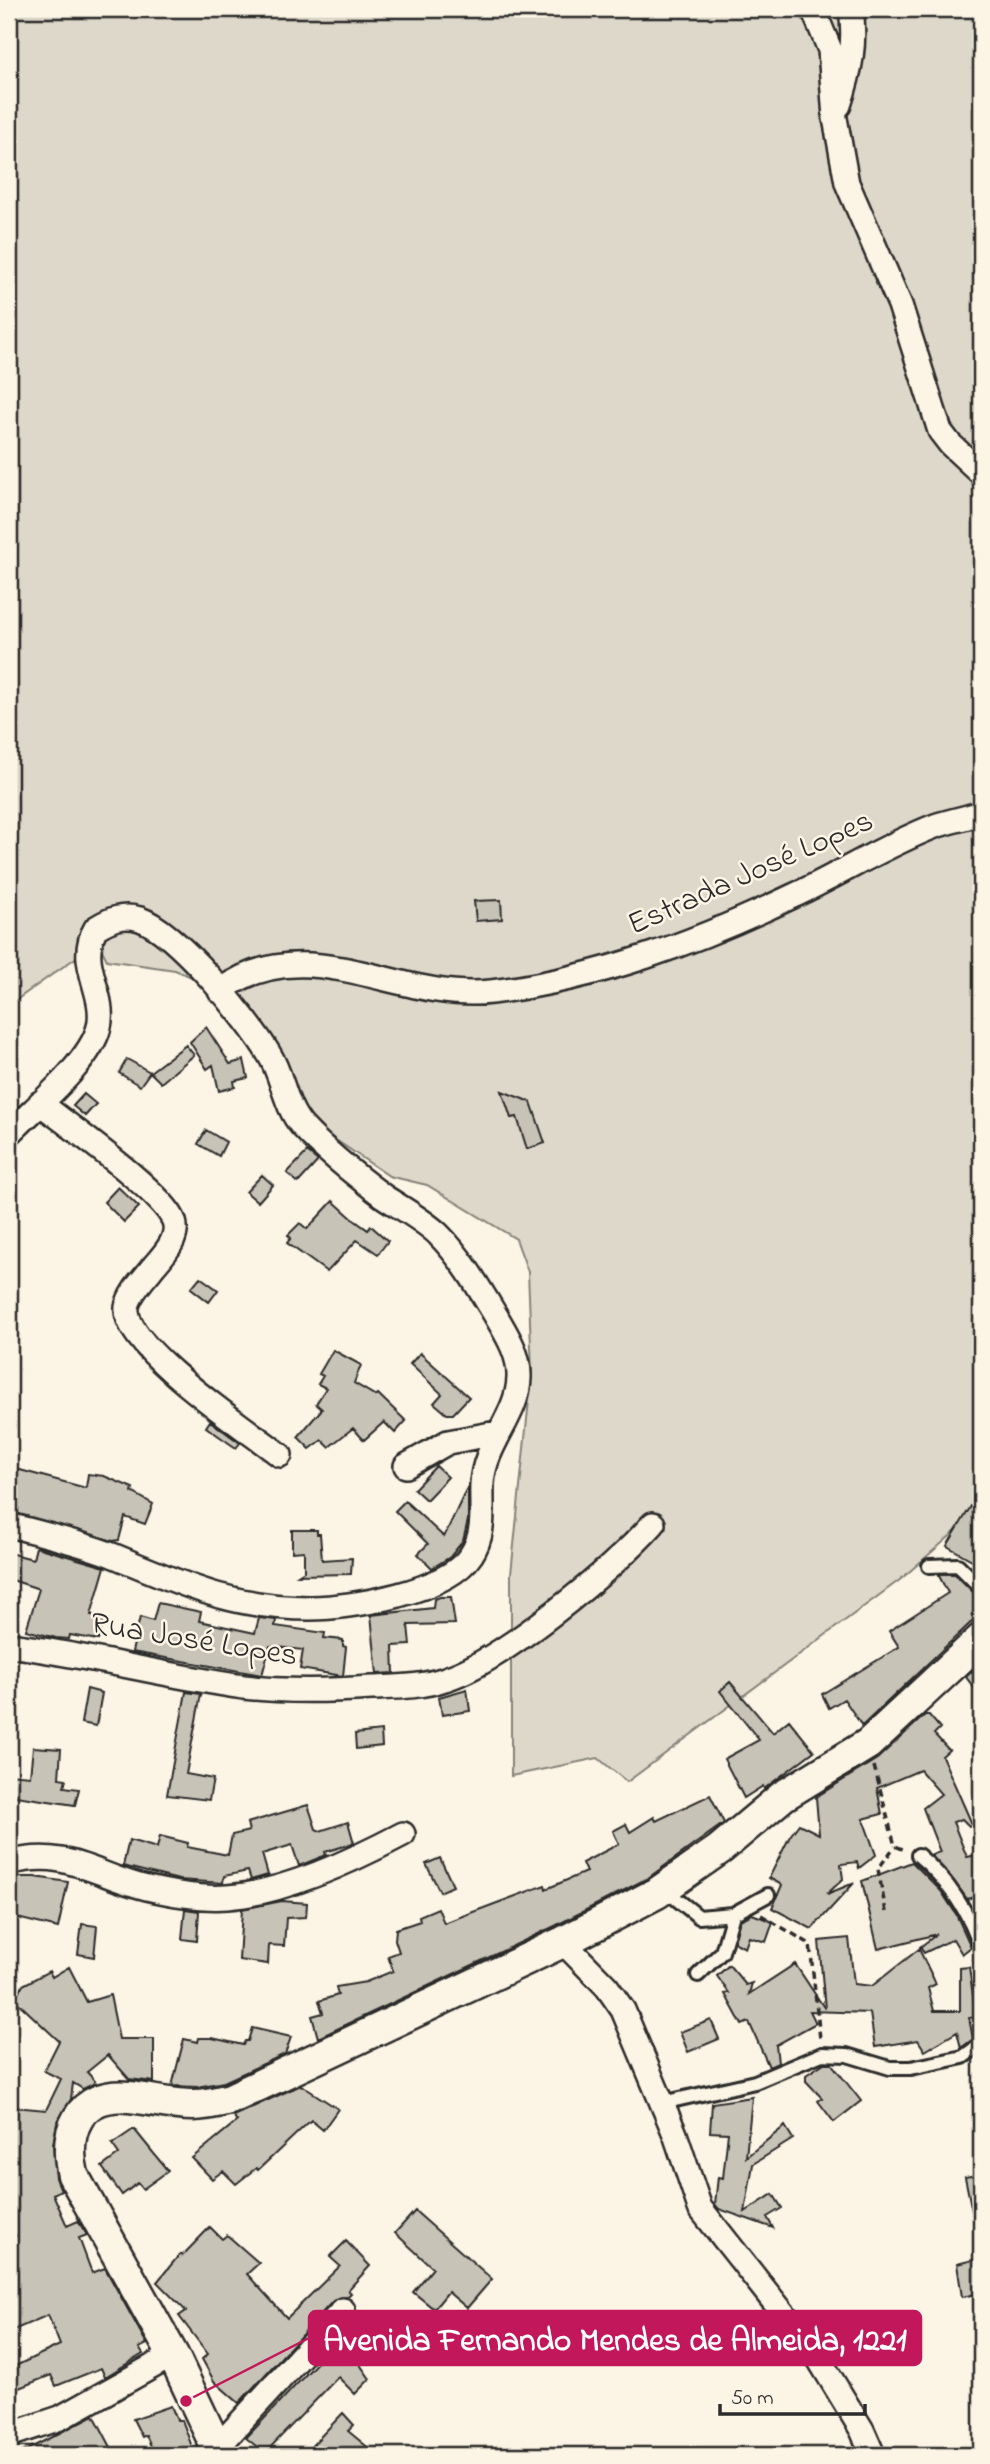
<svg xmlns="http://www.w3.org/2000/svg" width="990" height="2464" font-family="'Indie Flower',sans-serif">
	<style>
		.green { fill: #ded8ca; stroke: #84827a; stroke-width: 2 }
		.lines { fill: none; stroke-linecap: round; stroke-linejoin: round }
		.stream { stroke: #7d7b74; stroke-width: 6 }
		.building { fill: #c8c3b7; stroke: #2b2b2b; stroke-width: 2 }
		.service-casing { stroke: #2b2b2b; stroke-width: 18 }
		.minor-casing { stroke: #2b2b2b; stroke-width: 28 }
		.tertiary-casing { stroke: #2b2b2b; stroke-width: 35 }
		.path { stroke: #2b2b2b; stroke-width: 3.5; stroke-dasharray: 7 5; stroke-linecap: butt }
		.service { stroke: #fcf5e5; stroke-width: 12 }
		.minor { stroke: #fcf5e5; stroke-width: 23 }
		.tertiary { stroke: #fcf5e5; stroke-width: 30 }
		.labels { text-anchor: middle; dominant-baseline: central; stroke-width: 5; stroke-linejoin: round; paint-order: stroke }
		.street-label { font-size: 32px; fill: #2b2b2b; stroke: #fcf5e5 }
		.leader { fill: none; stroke: #c2185b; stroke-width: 2.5 }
		.callout-dot { fill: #c2185b; stroke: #fcf5e5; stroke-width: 2.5 }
		.callout { fill: #c2185b; stroke: #c2185b; stroke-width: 2.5 }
		.callout-label { font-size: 33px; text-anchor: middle; font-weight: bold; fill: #fff }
	</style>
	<rect width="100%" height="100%" fill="#fcf5e5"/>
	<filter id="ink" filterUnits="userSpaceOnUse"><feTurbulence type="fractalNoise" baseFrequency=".0143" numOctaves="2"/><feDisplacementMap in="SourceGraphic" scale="14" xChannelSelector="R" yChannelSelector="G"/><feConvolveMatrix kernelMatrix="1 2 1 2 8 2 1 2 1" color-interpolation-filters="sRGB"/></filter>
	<g filter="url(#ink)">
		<path class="green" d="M9 9H981V1509L901 1579 627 1782 598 1758 511 1776V1574L532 1371 528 1272 516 1239 427 1185 389 1176 311 1123 285 1067 230 993 175 970 107 960 98 942 9 1005Z"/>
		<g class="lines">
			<path class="stream" d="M973 9 981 38"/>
		</g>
		<path class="building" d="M501 900 502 919 476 921 474 901Z
			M206 1027 230 1064 244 1060 248 1078 234 1081 235 1087 219 1091 213 1065 207 1069 190 1042Z
			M186 1045 194 1055 161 1083 150 1072Z
			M127 1059 150 1072 140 1086 119 1073Z
			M502 1091 531 1102 545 1143 527 1149 517 1117 511 1118Z
			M84 1094 96 1104 85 1116 73 1106Z
			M206 1130 226 1142 219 1156 198 1144Z
			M307 1152 318 1161 298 1183 287 1173Z
			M262 1175 273 1185 258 1202 246 1192Z
			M118 1187 139 1207 124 1222 104 1202Z
			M333 1201 354 1220 368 1230 371 1226 388 1241 378 1254 357 1240 327 1272 287 1243 291 1238 288 1235 300 1223 307 1229Z
			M200 1277 218 1290 209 1302 191 1288Z
			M333 1350 361 1365 354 1383 376 1396 378 1394 406 1421 395 1433 384 1422 364 1440 353 1428 329 1447 322 1440 310 1449 298 1437 322 1409 316 1404 326 1388 318 1384 323 1376 319 1374Z
			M420 1353 469 1397 453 1414H447L434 1403 442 1394 410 1364Z
			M210 1421 240 1443 236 1448 206 1427Z
			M436 1466 448 1477 426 1500 414 1489Z
			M9 1467 86 1488 88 1474 104 1476 133 1488 132 1492 153 1504 145 1524 125 1517 119 1540 113 1541 9 1511Z
			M468 1486V1520L463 1541 450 1557 432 1568 418 1554 428 1544 395 1511 405 1501 444 1537Z
			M971 1506 981 1512V1565L947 1546Z
			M292 1530H317V1534H320L322 1560 352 1558 351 1574 298 1575 304 1571V1551L292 1552Z
			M36 1547 105 1567 91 1615 105 1618 98 1640 70 1635 69 1639 56 1638 26 1630 39 1589 9 1579V1553L33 1559Z
			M938 1574H955L974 1593 981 1605V1613L862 1726 844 1699 829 1708 822 1694 899 1647 889 1631 948 1593Z
			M440 1597H451L455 1624 408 1625 410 1645 393 1646 394 1673 377 1674 371 1615 433 1608 434 1599Z
			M158 1603 201 1612 199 1621 255 1633 259 1618 276 1620 275 1626 325 1633 324 1638 343 1640V1646L346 1647 343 1676 300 1669 303 1650 270 1646 262 1675 132 1652 140 1617 153 1621Z
			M981 1663V1697L966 1677Z
			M730 1682 773 1733 789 1720 814 1751 764 1789 763 1786 744 1798 724 1759 759 1740 720 1691Z
			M87 1689 102 1693 96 1726 81 1723Z
			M467 1689 470 1711 442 1715 439 1697Z
			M186 1692 201 1694 186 1774 213 1779 209 1800 167 1795Z
			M925 1715H929L940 1728 934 1734 949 1750 942 1756 972 1824 969 1826 962 1819 953 1822 967 1857 981 1854V1895L967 1899 931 1855 940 1852 923 1808 941 1794 920 1770 877 1788 882 1814 863 1819 876 1855 859 1868 857 1862 841 1864 843 1879 827 1894 854 1883 812 1929 772 1908 782 1885 769 1878 790 1836 799 1824 819 1834 816 1797 877 1759Z
			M381 1731 382 1746 356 1749 355 1734Z
			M33 1747 61 1749 59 1778 66 1779 64 1787 79 1789 75 1805 9 1795V1774L30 1776Z
			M710 1795 724 1823 648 1878 555 1926 318 2038 312 2016 323 2013 319 2001 338 1995 336 1987 366 1982 393 1971 388 1956 399 1952 395 1940 396 1929 420 1921 419 1916 438 1908 444 1923 545 1885 546 1889 586 1872 582 1863 619 1844 613 1831 626 1824 630 1832 654 1817 656 1821Z
			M308 1805 316 1829 320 1831 348 1822 354 1843 325 1852 326 1855 299 1866 292 1845 262 1854 268 1875 251 1880 248 1871 224 1876 223 1883 179 1880 123 1866 129 1840 157 1848 160 1836 188 1843 187 1847 228 1855 232 1835 249 1831 247 1823Z
			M440 1858 453 1886 440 1892 426 1864Z
			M912 1862 941 1891 956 1914 971 1947 962 1954 953 1939 924 1953 920 1947 937 1934 878 1949 862 1881Z
			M9 1877H35L68 1882 58 1928 9 1916Z
			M282 1901 307 1903 306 1917 286 1918 284 1946 269 1945 268 1964 239 1960 242 1909Z
			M185 1909 199 1911 197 1941 182 1939Z
			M752 1914 773 1922 766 1942 749 1937 745 1948 734 1942 740 1920Z
			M82 1924 97 1926 94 1957 78 1954Z
			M849 1938 854 1984 872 1986 919 1949 936 1984 928 1988 934 2011H960V1968L969 1967 976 2017 969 2018 973 2039 961 2048 957 2032 925 2051 918 2040 875 2047 870 2013 810 2011 816 2023 776 2045 778 2063 769 2067 749 2022 742 2025 725 1994 729 1993 717 1976 729 1965 746 1985 752 1983 749 1994 795 1964 825 2009 819 1941Z
			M69 1967 87 2002 110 1995 119 2039H154V2082L129 2079 108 2055 87 2072 95 2081 93 2084 83 2089 73 2083 71 2099 57 2123 53 2144 56 2178 61 2190 53 2194 67 2226 78 2221 87 2235 79 2238 92 2273 105 2268 147 2344 139 2348 143 2354 105 2377 101 2368 56 2386 51 2375 9 2392V2369L60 2345 48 2315 9 2332V2239L16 2236 9 2219V2114H12L14 2107 46 2110 61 2079 44 2071 59 2041 14 1999 23 1985 49 1971 52 1977Z
			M711 2020 719 2039 688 2052 680 2032Z
			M252 2028 291 2037 285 2054 224 2082 197 2087 172 2086 184 2039 198 2042 199 2038H212L243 2045 245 2041H248Z
			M824 2063H831L861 2101 834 2122 818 2101 822 2098 806 2081V2075Z
			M301 2085 338 2109 323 2130 311 2120 258 2170 256 2168 236 2184 223 2171 212 2179 192 2158 237 2121 233 2116Z
			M752 2097 746 2157 785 2126 793 2139 753 2164 745 2212 773 2194 782 2208 767 2217 773 2228 719 2209 715 2204 718 2177 723 2178 728 2133 710 2132 712 2103Z
			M134 2129 168 2171 143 2189 138 2183 122 2195 102 2167 119 2154 112 2144Z
			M981 2174V2221H974L965 2177Z
			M415 2211 492 2279 467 2308 448 2292 434 2309 413 2292 433 2268 395 2233Z
			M210 2227 222 2239 227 2235 259 2263 247 2274 287 2318 340 2266 330 2257 346 2241 370 2266 348 2290 351 2293 347 2297 333 2301 239 2403 214 2381 202 2359 208 2354 179 2316 186 2311 157 2282 180 2254 182 2256Z
			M981 2258V2293L962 2297 957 2264Z
			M341 2337 370 2379 355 2394 338 2377 265 2453 246 2438Z
			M171 2406 177 2420H182L195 2455H155L146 2435 142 2437 133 2419Z
			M343 2413 354 2425 348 2431 377 2455H303Z
			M94 2415 112 2449 96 2455H17Z"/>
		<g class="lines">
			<defs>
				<path id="service" d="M929 1566 958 1565 981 1588
					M918 1855C946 1878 971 1914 981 1949
					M664 1889 699 1917 733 1914 768 1895
					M698 1975 722 1952 733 1914
					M662 2103 755 2082 822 2054 847 2055 890 2068H911L963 2057 981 2044"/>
				<path id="minor" d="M813 9 830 50 835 118 847 183 900 305 940 431 950 444 981 473
					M839 105C850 72 856 44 851 9
					M220 991C307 926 398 1003 491 992 598 979 697 942 793 896 840 874 886 845 935 826 950 821 966 818 981 813
					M40 1103C69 1126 164 1193 174 1221 180 1239 163 1255 153 1267 144 1279 130 1292 127 1307 122 1347 248 1430 280 1455
					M9 1134C35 1107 90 1063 99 1027 107 992 75 963 96 928 110 919 123 914 140 919 177 932 248 1019 269 1054 283 1076 284 1105 302 1126 326 1152 355 1175 383 1196 401 1208 422 1219 438 1234 462 1258 479 1288 496 1316 507 1335 520 1355 519 1378 518 1416 484 1444 482 1484 481 1509 486 1533 471 1555 447 1592 352 1608 310 1608 231 1608 183 1584 112 1555 78 1542 43 1534 9 1525
					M406 1466 448 1442 497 1433
					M9 1645C88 1655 165 1676 244 1687 287 1692 329 1691 372 1688 396 1687 422 1687 445 1679 503 1661 611 1570 653 1524
					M9 1863C67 1847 95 1876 147 1888 173 1894 201 1899 227 1897 284 1893 352 1861 403 1834
					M563 1942 607 1987 623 2010 675 2134 700 2208 817 2356 862 2430 873 2455
					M9 2435 60 2418 173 2355
					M217 2448 343 2310"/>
				<path id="tertiary" d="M220 2455 173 2355 73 2175C63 2132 78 2092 129 2097 151 2099 171 2105 193 2105 206 2105 218 2102 230 2099L563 1942 657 1893 720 1849 783 1796 868 1744 981 1639"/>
			</defs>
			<use href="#service" class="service-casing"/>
			<use href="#minor" class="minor-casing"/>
			<use href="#tertiary" class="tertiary-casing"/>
			<path class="path" d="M874 1766 895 1846 905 1850
				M886 1912 878 1869 895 1846
				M761 1915 810 1944 820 2039"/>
			<use href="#service" class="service"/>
			<use href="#minor" class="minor"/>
			<use href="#tertiary" class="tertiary"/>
		</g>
	</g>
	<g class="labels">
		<g class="street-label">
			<text transform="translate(751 874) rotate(-24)">Estrada José Lopes</text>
			<text transform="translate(194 1641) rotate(9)">Rua José Lopes</text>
		</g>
	</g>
	<path class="leader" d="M186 2401L309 2338"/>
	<circle class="callout-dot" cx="186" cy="2401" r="7"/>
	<rect class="callout" x="309" y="2311" width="612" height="54" rx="7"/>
	<g class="callout-label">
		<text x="615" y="2350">Avenida Fernando Mendes de Almeida, 1221</text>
	</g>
	<rect width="990" height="2464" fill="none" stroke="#fcf5e5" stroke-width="35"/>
	<rect x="18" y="18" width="955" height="2429" fill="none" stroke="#2b2b2b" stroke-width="2.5" filter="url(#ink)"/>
	<path d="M720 2404v10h145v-10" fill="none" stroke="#2b2b2b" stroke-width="3.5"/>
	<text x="731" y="2404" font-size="21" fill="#2b2b2b" stroke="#fcf5e5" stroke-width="5" paint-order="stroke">50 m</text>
</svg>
